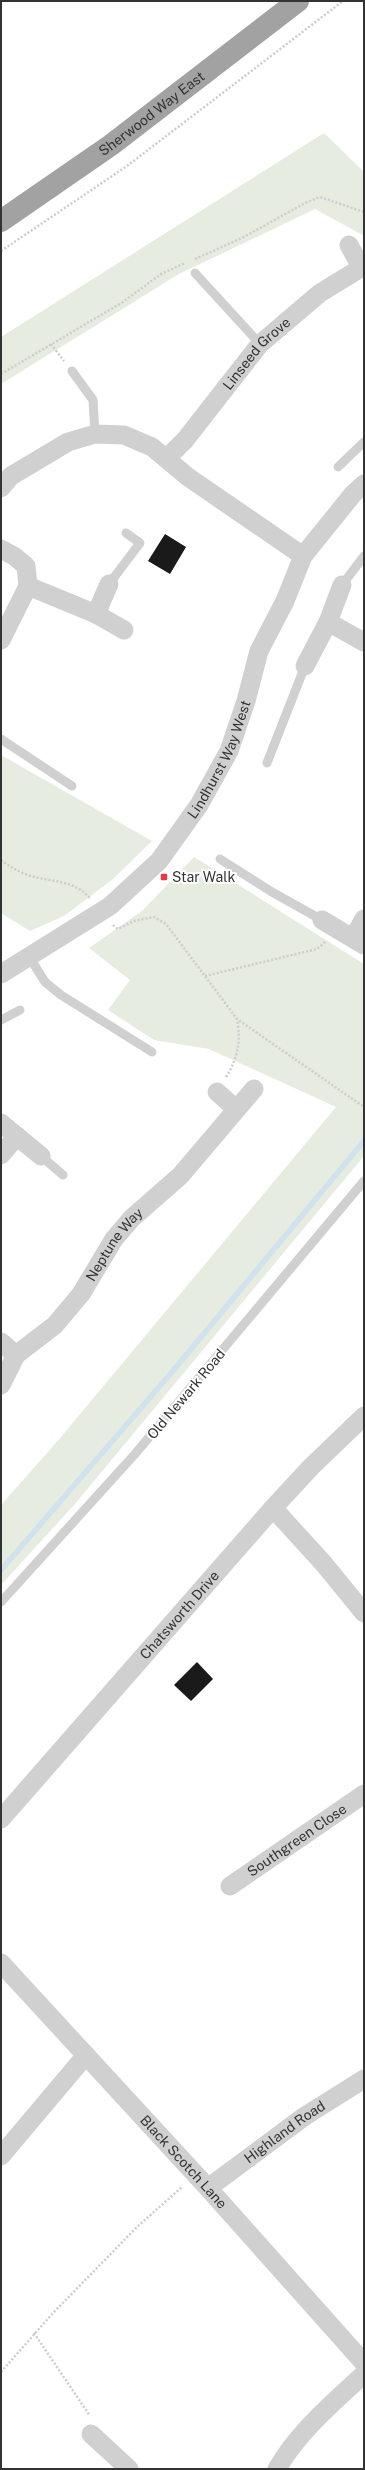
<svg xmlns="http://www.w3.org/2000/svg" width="365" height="2470" font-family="'Public Sans',sans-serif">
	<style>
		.green { fill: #e6ecdf }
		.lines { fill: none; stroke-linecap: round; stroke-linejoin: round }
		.stream { stroke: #cfe2ee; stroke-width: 5.5 }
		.building { fill: #1a1a1a }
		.path { stroke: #cdcdcd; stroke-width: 2.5; stroke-dasharray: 2 2; stroke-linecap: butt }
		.service { stroke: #d0d0d0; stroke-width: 9 }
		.minor { stroke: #d0d0d0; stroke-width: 19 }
		.trunk { stroke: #a2a2a2; stroke-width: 22 }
		.poi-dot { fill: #e63946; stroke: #fff; stroke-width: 1.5 }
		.labels { text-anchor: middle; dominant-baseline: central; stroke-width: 4; stroke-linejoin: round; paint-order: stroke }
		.street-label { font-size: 14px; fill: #333; stroke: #fff }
		.poi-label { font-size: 14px; fill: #333; stroke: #fff; text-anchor: start }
	</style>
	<rect width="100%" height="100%" fill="#fff"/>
	<path class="green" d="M324 133 364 172V236L315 209 179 274 1 384V337Z
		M1 755 152 841 113 879 64 916 30 931 1 913Z
		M194 857 364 964V1156L74 1505 1 1585V1505L61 1437 336 1107 209 1049 154 1040 108 1010 130 980 89 948 142 911Z"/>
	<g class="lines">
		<path class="stream" d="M1 1570 172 1372 364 1141"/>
	</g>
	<path class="building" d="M165 534 186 547 170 574 148 561Z
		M197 1662 213 1679 191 1701 174 1685Z"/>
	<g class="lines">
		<path class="path" d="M1 251 127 166 343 1
			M195 259 244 237 305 203 320 197 364 212
			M51 344 64 361
			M1 374 123 302 161 274 185 263
			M1 860C10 867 19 872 31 876 52 882 74 880 90 898
			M113 925 118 929 134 921 154 917 166 924 237 1019 364 1107
			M205 976 317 949 325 942
			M226 1077C238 1058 241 1042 237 1019
			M34 2333 90 2416
			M1 2372 53 2313 137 2227 182 2187"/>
		<path class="service" d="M195 273 260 344
			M72 371 93 400 95 434
			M338 467 364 442
			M109 584 140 543 126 533
			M342 585 364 556
			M1 739 72 786
			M267 763 305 666
			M220 859 272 892 322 920
			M30 958 45 982 61 995 152 1052
			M1 1020 20 1010
			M41 1156 63 1175
			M1 1602 135 1454 364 1181"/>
		<g class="minor">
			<path d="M349 245 361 267"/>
			<path id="s1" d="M167 458 185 440 260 344 320 293 364 266"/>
			<path d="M1 488 11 476 68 442 95 434 124 435 152 447 188 477 303 556"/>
			<path d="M1 549 14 556 26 566 28 586"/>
			<path d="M28 586 96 614 124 630"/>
			<path d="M96 614 109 584"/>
			<path d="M328 622 364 642"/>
			<path d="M1 640 28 586"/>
			<path d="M305 666 328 622 342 585"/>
			<path d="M322 920 364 945"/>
			<path d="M353 938 364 919"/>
			<path id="s2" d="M1 974 110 906 159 861 199 805 229 751 246 701 259 651 285 601 303 556 353 494 364 484"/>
			<path d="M217 1092 236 1109"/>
			<path d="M1 1123 41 1156"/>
			<path d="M1 1155 17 1136"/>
			<path d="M1 1342 16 1355"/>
			<path id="s3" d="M1 1385 16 1355 55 1325 81 1294 114 1239 132 1218 180 1176 254 1089"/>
			<path d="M273 1508 324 1564 364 1613"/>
			<path id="s4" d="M1 1819 273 1508 311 1467 364 1416"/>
			<path id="s5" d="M230 1886 364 1794"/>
			<path id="s6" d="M1 1963 208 2188 364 2363"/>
			<path d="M1 2156 86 2055"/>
			<path id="s7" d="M208 2188 305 2116 364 2079"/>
			<path d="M91 2434 129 2469"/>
			<path d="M277 2469C298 2432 333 2403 364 2374"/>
		</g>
		<path class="trunk" id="s8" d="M1 221 111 145 298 1"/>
	</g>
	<rect class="poi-dot" x="160" y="873" width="8" height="8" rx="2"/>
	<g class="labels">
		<g class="street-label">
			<text stroke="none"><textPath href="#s8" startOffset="185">Sherwood Way East</textPath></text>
			<text stroke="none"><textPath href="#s1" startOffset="138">Linseed Grove</textPath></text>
			<text stroke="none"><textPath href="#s2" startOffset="314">Lindhurst Way West</textPath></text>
			<text stroke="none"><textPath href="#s3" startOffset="183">Neptune Way</textPath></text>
			<text transform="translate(186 1394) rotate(-50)">Old Newark Road</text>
			<text stroke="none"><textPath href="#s4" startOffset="271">Chatsworth Drive</textPath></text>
			<text stroke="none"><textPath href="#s5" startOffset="81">Southgreen Close</textPath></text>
			<text stroke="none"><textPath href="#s7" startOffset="95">Highland Road</textPath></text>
			<text stroke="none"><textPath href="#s6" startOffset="270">Black Scotch Lane</textPath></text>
		</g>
		<g class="poi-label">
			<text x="172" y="877">Star Walk</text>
		</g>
	</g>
	<rect width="365" height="2470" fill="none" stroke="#333333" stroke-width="4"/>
</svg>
